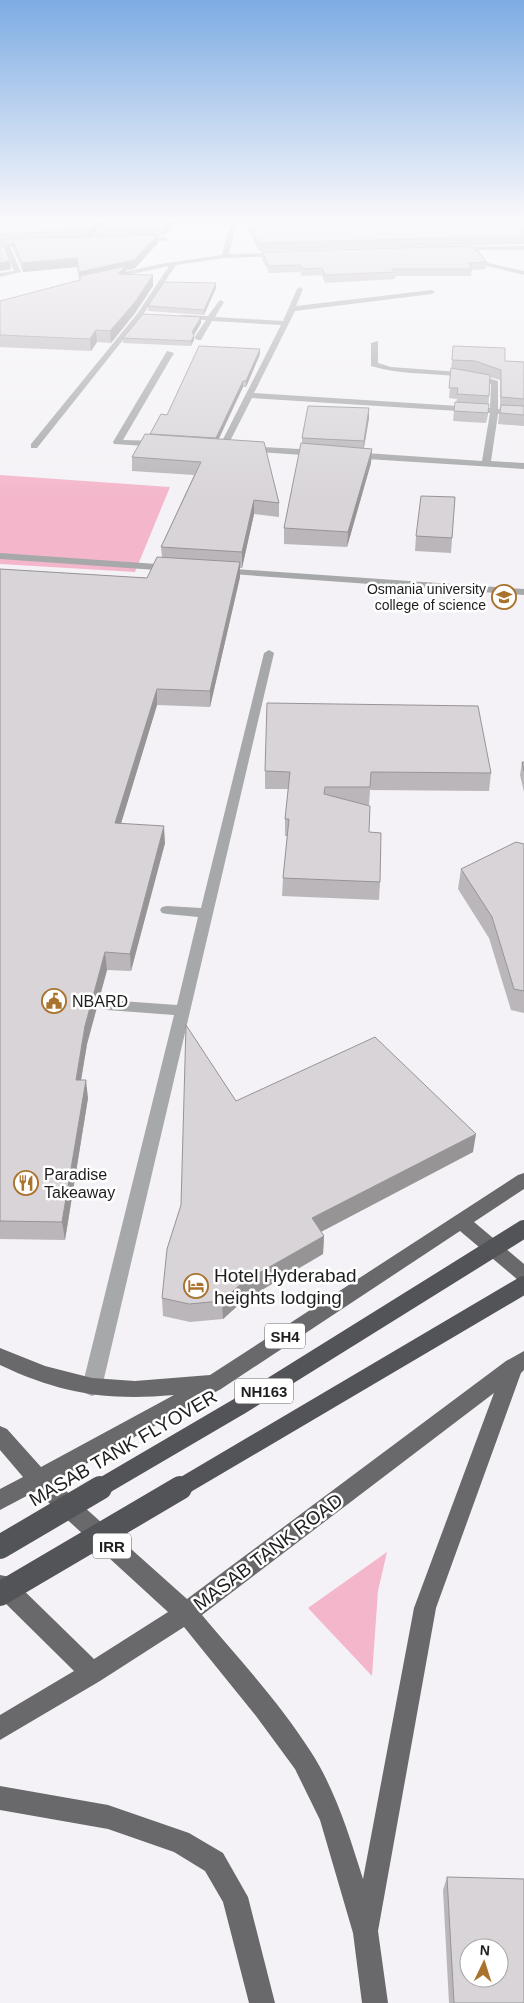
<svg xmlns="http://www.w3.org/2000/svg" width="524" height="2003" font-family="Arial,sans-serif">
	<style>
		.green { fill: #f4b6cb }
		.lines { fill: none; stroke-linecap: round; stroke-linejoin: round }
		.minor { fill: #a7a8a9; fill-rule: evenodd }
		.major { fill: #69696c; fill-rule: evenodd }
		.highway-bridge-far1 { stroke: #535457; stroke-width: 18 }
		.highway-bridge { stroke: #535457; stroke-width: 24 }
		.wall { fill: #bab6b9 }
		.shaded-wall { fill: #979496 }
		.building { fill: #d8d4d7; stroke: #979496; fill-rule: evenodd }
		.labels { text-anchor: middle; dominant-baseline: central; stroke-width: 5; stroke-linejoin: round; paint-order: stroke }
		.far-poi-label { font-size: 14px; fill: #1e1e1f; stroke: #fff; text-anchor: end }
		.shield { fill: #fff; stroke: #626262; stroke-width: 1 }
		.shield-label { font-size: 15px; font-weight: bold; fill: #1e1e1f }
		.poi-label { font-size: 16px; fill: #1e1e1f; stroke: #fff; text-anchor: start }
		.near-poi-label { font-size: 19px; fill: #1e1e1f; stroke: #fff; text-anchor: start }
		.near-street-label { font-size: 19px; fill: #1e1e1f; stroke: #fff }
	</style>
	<rect width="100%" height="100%" fill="#f4f2f6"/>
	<path class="green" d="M0 475 170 487 135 572 0 564Z
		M387 1552 378 1591 372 1676 308 1608Z"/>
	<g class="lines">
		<path class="minor" d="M113 218H120L94 242H90V240Z
			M232 218H238L229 254 281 253 283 256 225 258 176 265 142 316 37 448H31V444L137 314 169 266 108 279 106 278V276L160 264 222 255Z
			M139 237H165L168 239 165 241 137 240Z
			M31 242 33 245 10 247 21 272 0 277V273L14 271 4 247H0V243Z
			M524 246V250H478L488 263 524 271V275L484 265 471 251H454L451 249 454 247Z
			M300 287 303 289 296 306 432 290 435 292 432 294 295 311 254 393 490 408 491 384C452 370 411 378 371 366V343L378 341V363L391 367 473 373 498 381V409L524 411V415L498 414 491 461 524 463V469L351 458 347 455 351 452 482 461 490 413 252 398 227 447 220 449 219 447 281 325 212 321 201 340H198L194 338 206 320 182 319 179 317 182 315 208 316 219 301 221 300 224 302 215 317 283 321 297 289Z
			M167 351 174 353 123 440 161 441 165 444 161 447 114 444 113 442Z
			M246 446 318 450 322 453 318 456 243 451 242 449Z
			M0 553 171 565 176 568 171 571 0 559Z
			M221 568 524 589V595L217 573 216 571Z
			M269 650 274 653 102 1387 99 1393 92 1396 85 1393 82 1387 174 1015 107 1010 102 1009 99 1005 102 1001 107 1000 177 1005 198 917 167 914 162 913 160 910 162 907 167 906 201 908 264 653Z"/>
		<path class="major" d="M524 1173V1189L474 1222 524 1264V1282L518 1280 460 1231 221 1389 55 1481 187 1599 506 1361 524 1351V1370L521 1373 436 1608 378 1931 388 2003H362L353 1933 320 1820 295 1769 256 1716 184 1627 100 1681 0 1740V1715L74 1671 0 1598V1575L10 1577 94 1659 168 1612 36 1491 0 1510V1489L23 1477 0 1450V1426L7 1429 41 1467 174 1395C108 1401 61 1394 0 1365V1348L45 1366 92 1378 135 1381 210 1375 518 1175ZM494 1393 414 1608 363 1879C349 1835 336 1791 311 1752 280 1703 239 1659 202 1615Z
			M0 1786 108 1805 189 1833 223 1853 248 1897 275 2003H249L223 1902 205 1871 174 1852 108 1829 0 1810Z"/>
		<path class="highway-bridge-far1" d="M98 1489 238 1407 524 1229
			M178 1489 524 1285"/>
		<path class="highway-bridge" d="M0 1547 100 1488
			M0 1594 180 1488"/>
	</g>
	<path class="wall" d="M0 218H111L91 237 102 236 101 230 113 218H230L228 226 176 224 165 235 158 236V243L134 269 126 270V274L153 286 135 313 111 343 97 342 91 351 0 347V301L79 280 77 267 23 272 13 248 12 241 2 242 11 269 0 271Z
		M238 218H524V244L259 251 244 221 242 226H238Z
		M262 252 487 262 486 269 472 270 471 276H395V279L325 283 322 275 302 276 300 272 269 273 262 259Z
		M216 283V288L204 315 148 311V306Z
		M201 323 194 335V340L191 346 123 343V338Z
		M453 346 505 361 524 362V426L498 424 500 407V380L490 377 488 415 486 423 453 421 454 411 457 399 449 398Z
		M260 354 246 387H243L219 439 279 503V517L254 514 242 568H240V577L210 707 157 705 121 823 165 843 131 971 107 970 87 1044 81 1080 88 1098 65 1240 0 1239V569L147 578 162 557 161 547 194 475 132 471V457L167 415Z
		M369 408V418L364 448 372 449 371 463 347 547 284 544V528L302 443V438Z
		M455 497 451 553 415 551 416 536Z
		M522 762H524V792L520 775Z
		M265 771 491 773 489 791 370 790 369 805H366L369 832 380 882 379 900 282 896 283 878 287 836H285V819L288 789H265Z
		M524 844V1013L511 1010 489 938 458 889 461 869Z
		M236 1101 473 1152 321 1232 324 1236 323 1254 243 1301 223 1319 190 1322 163 1316 162 1298Z
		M447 1877 524 2003H449L443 1890Z"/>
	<path class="shaded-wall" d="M102 218H111L89 238V230Z
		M174 218H175L176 224 165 235V227Z
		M228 218H230L228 226Z
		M242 218H244V221L242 226Z
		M158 235V243L134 269 126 270 127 277 80 281 79 272Z
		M77 258V267L23 272 22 263Z
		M10 261 11 269 0 271V263Z
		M153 275V286L135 313 111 343 110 331Z
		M216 283V288L204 315V310Z
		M201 317V323L194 335V340L191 346 192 332Z
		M96 330 97 342 91 351 90 339Z
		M260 349V354L246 387V381Z
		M243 381V387L216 444V438Z
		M369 408V418L363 452 364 441Z
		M372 449 371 463 347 547 348 532Z
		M254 500V514L242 568V552Z
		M240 562V577L210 707V691Z
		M157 689V705L116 840 115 823Z
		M164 826 165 843 131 971 130 954Z
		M105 952 107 970 87 1044 78 1098 76 1080 85 1026Z
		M86 1080 88 1098 65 1240 62 1222Z
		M476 1134 473 1152 311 1237 312 1218Z
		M324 1236 323 1254 243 1301 223 1319 222 1301 243 1282Z"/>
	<path class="building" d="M0 218H102L89 230 0 234Z
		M113 218H174L165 227 101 230Z
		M247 218H524V236L259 243Z
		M158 235 134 260 79 272 77 258 22 263 12 239Z
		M0 241H2L10 261 0 263Z
		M472 246 487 262 469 263 472 269H392L395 272 325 275 322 268 303 269 300 265 269 266 262 252Z
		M126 266 118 274 153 275 135 302 110 331 96 330 90 339 0 335V301L80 280V276Z
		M164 282 216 283 204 310 148 306Z
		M143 314 201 317 192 332 194 335 191 341 123 338Z
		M199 346 260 349 246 381H243L216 438 150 434 161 414 167 415Z
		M453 346 505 348V361L524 362V399L501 397V370L475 361 452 360Z
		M451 368 490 375 489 396 457 394 458 388H449Z
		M455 402 489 404 488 413 454 411Z
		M501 405 524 406V415L500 413Z
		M308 406 369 408 364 441 302 438Z
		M145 434 264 442 279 503 254 500 242 552 161 547 201 462 132 457Z
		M301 443 372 449 348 532 284 528Z
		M421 496 455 497 452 538 416 536Z
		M157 557 240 562 210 691 157 689 115 823 164 826 130 954 105 952 85 1026 76 1080H86L62 1222 0 1221V569L147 578Z
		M267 703 478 706 491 773 371 772 370 787H325L324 794 370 806 369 832 381 833 380 882 283 878 289 819H285L290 772 265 771Z
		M522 762H524V771Z
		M516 842 524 844V991L514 989 492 917 461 869Z
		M186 1025 236 1101 375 1037 476 1134 312 1218 324 1236 243 1282 222 1301 189 1304 162 1298 167 1249 181 1205Z
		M447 1877 524 1879V2003H454ZM469 1948H499V1978H469Z"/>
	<linearGradient id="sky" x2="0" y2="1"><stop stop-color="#7dace3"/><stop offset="0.44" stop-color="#faf9fb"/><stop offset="1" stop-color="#faf9fb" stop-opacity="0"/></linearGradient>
	<rect width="524" height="499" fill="url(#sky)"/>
	<defs>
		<symbol id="university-ring" viewBox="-11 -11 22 22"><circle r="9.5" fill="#fff" stroke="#a9732e" stroke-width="1.5"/><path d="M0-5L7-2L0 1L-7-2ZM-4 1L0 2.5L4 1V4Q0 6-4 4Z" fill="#a9732e"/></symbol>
		<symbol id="civic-ring" viewBox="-11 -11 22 22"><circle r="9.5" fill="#fff" stroke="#a9732e" stroke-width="1.5"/><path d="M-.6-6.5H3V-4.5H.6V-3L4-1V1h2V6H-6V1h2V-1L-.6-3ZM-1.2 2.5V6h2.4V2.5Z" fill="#a9732e"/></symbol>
		<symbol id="restaurant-ring" viewBox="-11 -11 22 22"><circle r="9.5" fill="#fff" stroke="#a9732e" stroke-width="1.5"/><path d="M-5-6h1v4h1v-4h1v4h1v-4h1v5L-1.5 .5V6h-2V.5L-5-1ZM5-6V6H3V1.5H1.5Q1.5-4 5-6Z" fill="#a9732e"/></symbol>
		<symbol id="hotel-ring" viewBox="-11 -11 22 22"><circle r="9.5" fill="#fff" stroke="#a9732e" stroke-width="1.5"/><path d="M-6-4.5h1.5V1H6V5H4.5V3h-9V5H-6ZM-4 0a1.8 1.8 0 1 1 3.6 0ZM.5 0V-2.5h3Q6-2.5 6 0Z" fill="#a9732e"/></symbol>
	</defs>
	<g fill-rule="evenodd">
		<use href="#university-ring" x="490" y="583" width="28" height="28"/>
		<use href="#civic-ring" x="40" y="987" width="28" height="28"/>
		<use href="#restaurant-ring" x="12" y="1169" width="28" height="28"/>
		<use href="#hotel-ring" x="182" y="1272" width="28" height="28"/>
	</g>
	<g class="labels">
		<g class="far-poi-label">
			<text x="486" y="589">Osmania university<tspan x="486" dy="16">college of science</tspan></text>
		</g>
		<g class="shield">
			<rect x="265" y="1323.5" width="40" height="25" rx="4"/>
			<rect x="235" y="1378.5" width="58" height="25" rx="4"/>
			<rect x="93" y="1533.5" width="38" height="25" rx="4"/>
		</g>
		<g class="shield-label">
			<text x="285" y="1336">SH4</text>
			<text x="264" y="1391">NH163</text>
			<text x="112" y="1546">IRR</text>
		</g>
		<g class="poi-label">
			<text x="72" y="1001">NBARD</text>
			<text x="44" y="1174">Paradise<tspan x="44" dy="18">Takeaway</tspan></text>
		</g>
		<g class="near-poi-label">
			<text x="214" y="1275">Hotel Hyderabad<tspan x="214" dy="22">heights lodging</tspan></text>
		</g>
		<g class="near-street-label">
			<text transform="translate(123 1448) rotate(-30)">MASAB TANK FLYOVER</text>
			<text transform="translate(268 1552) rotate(-37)">MASAB TANK ROAD</text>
		</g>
	</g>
	<g transform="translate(484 1963) rotate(4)"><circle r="24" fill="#ffffff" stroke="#a5a5a5"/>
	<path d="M0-4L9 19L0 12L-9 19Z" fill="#a9732e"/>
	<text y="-8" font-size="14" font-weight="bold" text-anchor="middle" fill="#1e1e1f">N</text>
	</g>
</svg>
